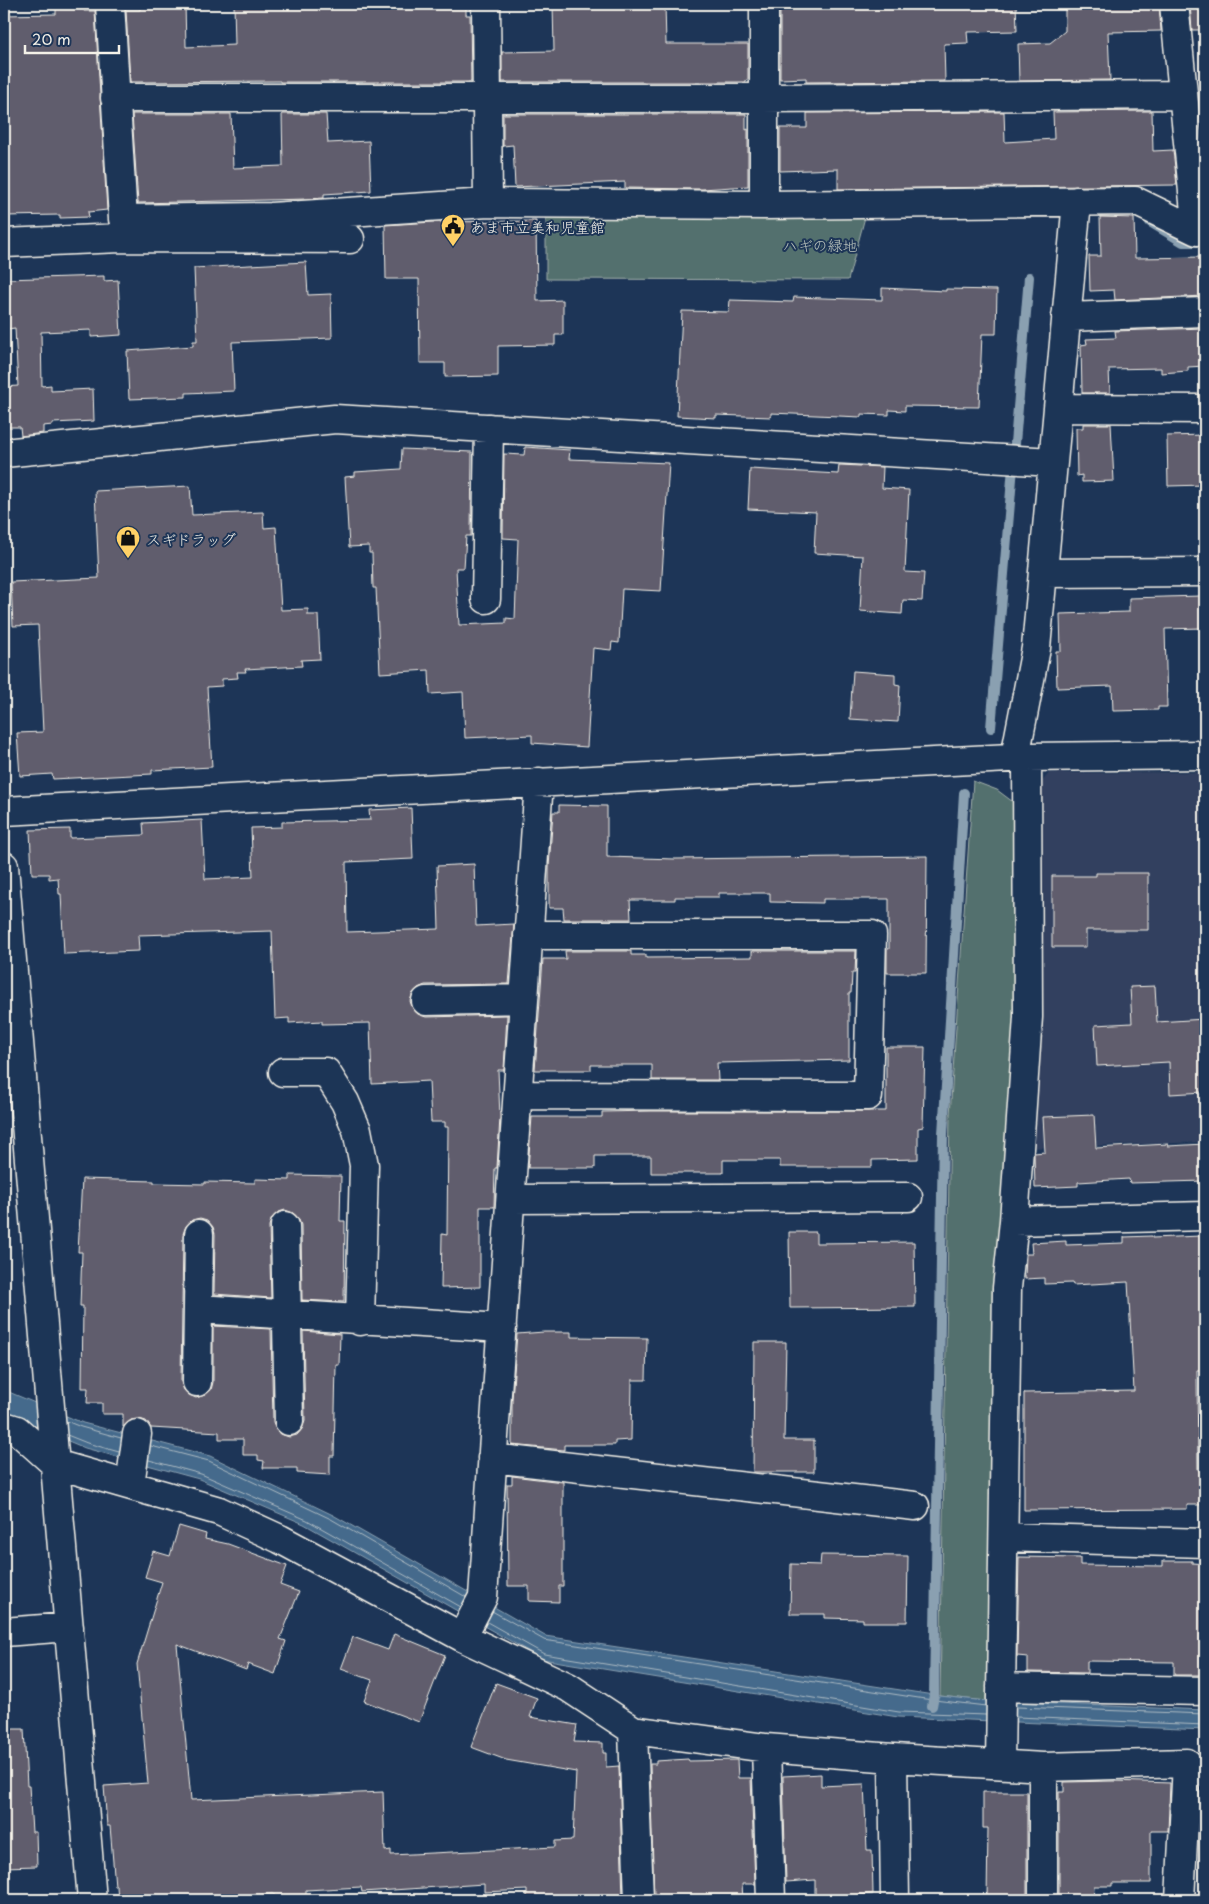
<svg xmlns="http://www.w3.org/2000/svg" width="1209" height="1904" font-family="'Playpen Sans','Klee One',sans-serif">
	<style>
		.built { fill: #31415e }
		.green { fill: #526f6e; stroke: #a3b0ab }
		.water { fill: #446a8c; stroke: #8aa0b1 }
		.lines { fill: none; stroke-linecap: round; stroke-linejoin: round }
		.shore { stroke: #aebbc3; stroke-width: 1 }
		.stream { stroke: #8aa0b1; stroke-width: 10 }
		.building { fill: #615d6d; stroke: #f4f1e8 }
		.minor-casing { stroke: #f4f1e8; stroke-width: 31 }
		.minor { stroke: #1d3557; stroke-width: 28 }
		.labels { text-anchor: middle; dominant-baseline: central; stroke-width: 4; stroke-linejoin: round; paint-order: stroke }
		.poi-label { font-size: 15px; fill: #f4f1e8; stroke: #1d3557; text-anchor: start }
		.park-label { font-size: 15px; fill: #bbc4bd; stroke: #1d3557 }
	</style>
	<rect width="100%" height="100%" fill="#1d3557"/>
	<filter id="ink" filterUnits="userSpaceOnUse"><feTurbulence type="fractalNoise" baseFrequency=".02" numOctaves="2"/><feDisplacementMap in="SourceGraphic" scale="10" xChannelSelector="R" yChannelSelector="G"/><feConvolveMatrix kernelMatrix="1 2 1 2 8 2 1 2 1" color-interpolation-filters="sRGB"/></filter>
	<g filter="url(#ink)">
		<path class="built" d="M1205 772V1142L1029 1148 1039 786 1049 773Z"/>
		<path class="green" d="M868 206 848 280 546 279V213Z
			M973 781 997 790 1017 805 1018 1018 995 1289 986 1701 940 1696 950 1115Z"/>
		<path class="water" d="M4 1390 83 1423 210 1456 333 1515 545 1636 940 1696 986 1701 1205 1710V1730L898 1717 542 1659 304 1524 199 1479 85 1448 4 1414Z"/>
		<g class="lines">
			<path class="shore" d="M66 1421 81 1427 121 1438
				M67 1435 87 1443 119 1452
				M151 1446 209 1461 331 1519 466 1597
				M149 1460 201 1474 307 1520 461 1607
				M492 1611 544 1640 925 1699 986 1706
				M487 1622 544 1654 899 1712 986 1715
				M1016 1707 1205 1714
				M1016 1717 1205 1725"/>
			<path class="stream" d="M1150 222 1183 242H1202
				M991 728 1029 277
				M932 1706 934 1695 943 1134 964 793"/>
		</g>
		<path class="building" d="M56 4H84V11H95L107 210 88 212 89 217 60 218V215L4 216V15L56 14Z
			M140 4H185L186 47 235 45 234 4H466V15H470L471 82H280V81L130 82 126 10H140Z
			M553 4H665L666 44H748V80H746V82H502V52L554 51Z
			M780 4H1016L1017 31 967 32 968 43 944 44 945 81 806 82V78L780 79Z
			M1065 4H1159L1161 31 1108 32 1110 80 1019 81 1018 44 1050 43 1065 31Z
			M1190 4H1205V30H1192Z
			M1152 111 1153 151 1173 150 1177 185 838 189V169L780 171V128H807V113L1004 112 1005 142 1054 139 1053 112Z
			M132 114H231L233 168 283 166 282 114H326L328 143 369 141 371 191 324 194V198L308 199 138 203Z
			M503 114H746V130L748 129V186L702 189 625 188V182L515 187 513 145 503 146Z
			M1100 217 1134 218 1135 258 1205 257V296L1115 300 1114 290 1090 291 1089 256H1101Z
			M536 221 537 301 563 300V335H555V345L498 346V376L445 377V363H420L419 279H386L385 225 433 222Z
			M306 262 308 295 331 294 332 338 232 342 234 391 186 393V397L129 399 127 351 193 346V341H197L194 268Z
			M104 276V281L118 280 121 335 91 337V330L41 332 42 386 51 385V391L93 389 94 421 53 423V425L43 426V433L21 436 20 427H4V387L18 386 15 328 7 329 5 279Z
			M882 288 946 291V289L997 290 996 334H982L979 407 905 406V411L889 410V415L861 414V417L771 413V417L716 415V418L677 416 682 311 729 312 730 300 793 302 794 297 882 300Z
			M1205 328V366L1188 367V371L1161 373V368L1109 369 1110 393H1082L1081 345 1087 344 1086 339 1116 338 1115 331Z
			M1083 424H1111L1114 481 1082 482V475L1077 476 1076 428H1083Z
			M1205 435V485L1168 486 1167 436Z
			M525 447 570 450 569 459 669 463 661 591 622 589 619 643 612 642 611 650 593 648 587 747 532 743V735L465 738 463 692 430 694 429 670 380 673 376 588H373L372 553H369V546L349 547 345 477 355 476V472L401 469 402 449 472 452 471 536H466L464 568H456L459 625 506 623V618L515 619 518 539 503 538 504 454 524 455Z
			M839 465 883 467 882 488 909 490 905 572 924 573 922 601 903 600 902 614 860 611 863 556 814 553 816 512 748 509 750 469 838 474Z
			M190 486 192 515 263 512 264 528 276 527 281 610 308 609V615H318L320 659 301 660 302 666 245 669 246 672H237L238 678 222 679V686L207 687 212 767 152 770V774L112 776 53 779 52 774 20 776 17 733 43 732 38 625 13 626 11 582 99 578 95 491Z
			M1201 596 1202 628 1165 629 1167 707H1158V710L1113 711 1112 686 1057 688 1056 651H1061L1060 614 1129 612V598Z
			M853 671 895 674V684L900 685 898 722 850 719Z
			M559 805 607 806V857L675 859 927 856 926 973H887V949H889V899H823V903L770 902V893H719V897H675V900H630L631 919H564L563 908H549V867L553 812H559Z
			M411 808 413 859 346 862 347 932 439 929 437 866 474 864 476 926 514 924 509 984 425 985 418 988 413 993 410 1001 413 1009 418 1014 426 1017 507 1015 504 1070H498L500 1117 497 1168H495L494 1207H480V1287L441 1288 442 1234 447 1235 448 1127H445V1122H431L429 1081 372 1084 370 1023 322 1024V1021L289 1023V1018L275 1019 272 931 138 935 139 951 64 954 61 894H59L58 878 49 879V874H32L30 830 70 829V838L144 835 143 823 202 820 205 879 253 877 251 828 282 827V822L370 820 369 810Z
			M1096 873H1148V930H1086V947H1052V876H1096Z
			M565 951H631V955H646V958L752 957V951H856L855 973H852L851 993H849V1060L717 1063 718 1080H652V1065H591V1070H535L543 959H566Z
			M1155 986 1157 1022 1205 1019V1092L1170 1094 1169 1062 1097 1066 1095 1025 1132 1023 1130 987Z
			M886 1047H925L923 1127 918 1128V1159L872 1160V1167H780V1160H723V1173H651V1156H595V1168H528L532 1117H602V1112L652 1111H886Z
			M1094 1115 1096 1148 1168 1144V1146L1205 1144V1181L1130 1183 1129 1179 1078 1182V1186L1035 1188 1034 1153 1045 1152 1043 1117Z
			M290 1175 341 1176 340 1221H345L344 1302 302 1300 301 1225 298 1218 293 1213 285 1210 277 1213 272 1218 269 1226 271 1298 214 1294 215 1234 213 1227 207 1220 200 1218 192 1220 186 1226 183 1234 181 1382 184 1390 189 1395 196 1398 205 1395 211 1390 213 1382V1326L271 1329 273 1422 276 1429 281 1434 289 1437 297 1435 302 1429 305 1421 303 1331 340 1334 339 1365H336L334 1456H330V1475L297 1473V1468H263L264 1461 258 1460V1455H243V1439H219V1432L151 1428 146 1421 139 1419 131 1420 123 1427V1414H102V1403H87L88 1388H82L83 1306H80L82 1252H78L82 1179 154 1181V1183L205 1184V1182L255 1183V1179L290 1180Z
			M789 1232H816V1243L914 1242 915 1307 790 1308Z
			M1152 1236V1238L1201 1236 1202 1259H1205V1370H1197L1198 1470H1205V1505H1187V1509L1024 1510V1393L1134 1391 1128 1282 1073 1285 1072 1283 1044 1284V1278L1025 1279 1026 1254H1032L1031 1243 1066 1241V1245L1124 1243V1237Z
			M544 1332H571V1337L647 1338 646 1380H632L631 1440 615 1441V1445H564V1450L512 1445V1399L517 1334Z
			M754 1342H786L784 1440H814V1472H753Z
			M512 1476 563 1482V1586H559V1602L529 1601V1586H508L507 1484H512Z
			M179 1526 206 1534 205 1539 228 1544 287 1566 280 1585 299 1592 280 1639 286 1641 275 1674 248 1664 246 1670 177 1644 191 1800 383 1792 385 1851 391 1850V1855L555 1847V1841L573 1840 576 1772 506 1760 471 1747 496 1683 537 1698 530 1717 577 1725 574 1742 603 1743V1753H606V1767L619 1766 623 1900H527V1890L484 1892V1884L362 1892 361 1887 306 1890V1896L274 1897V1894L191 1898V1900H118L117 1886H115L110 1826H107L104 1786 148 1783 137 1664 162 1582 145 1577 153 1551 170 1556Z
			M821 1555 908 1556 907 1622H863V1619L825 1618V1614H790L791 1564 820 1565Z
			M1019 1557 1080 1558V1565L1163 1566V1561H1192V1563L1205 1564V1675H1174V1662L1087 1661V1673L1028 1672V1657L1017 1656Z
			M394 1634 445 1655 419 1722 364 1701 372 1680 341 1669 353 1637 388 1650Z
			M4 1729H24L27 1786H29L32 1832H36L37 1866 4 1867Z
			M688 1759 689 1761 737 1760 738 1778H751L755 1884H742L743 1900H654L650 1764H656V1761Z
			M821 1774V1786L864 1784 867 1850H872L873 1894 815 1897V1880L786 1882 783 1776Z
			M1114 1781 1170 1783 1168 1831H1151V1883H1112V1886H1094L1093 1900H1059V1792H1064V1782Z
			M1202 1783H1205V1831H1199Z
			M983 1792H1027V1900H987L988 1828H983Z"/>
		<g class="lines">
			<defs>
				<path id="minor" d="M110 4 123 219 271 217 488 203 764 205 1135 201 1197 231 1174 4
					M486 4 488 203
					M764 4V205
					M115 98H764L1183 95
					M4 243 121 238 350 239
					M1066 317 1205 312
					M1058 408 1205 409
					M4 453 335 419 1053 462
					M1043 573 1205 572
					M486 599 489 428
					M1015 757 1036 648 1077 201
					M4 811 1027 757 1205 755
					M4 866 92 1900
					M426 1001 524 999
					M283 1072H326L345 1102 357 1130 364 1165 360 1321
					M518 1095 868 1096 872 935H528
					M511 1199 908 1197
					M1014 1221 1205 1216
					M285 1226 289 1421
					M198 1309 502 1328
					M197 1382 199 1234
					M4 1426 17 1430 55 1464 219 1511 280 1539 462 1637 483 1597 539 782
					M492 1458 915 1506
					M130 1485 137 1434
					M1004 1537 1205 1543
					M4 1632 69 1627
					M462 1637 568 1687 633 1730 766 1748 893 1758 1043 1767V1900
					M1001 1687 1205 1691
					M633 1730 639 1900
					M766 1748 771 1900
					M893 1758 895 1900
					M1000 1764 1007 1288 1014 1221 1028 1017 1027 757
					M1043 1767 1187 1763 1180 1900"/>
			</defs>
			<use href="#minor" class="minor-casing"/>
			<use href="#minor" class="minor"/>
		</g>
	</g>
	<defs>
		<symbol id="civic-pin" viewBox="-11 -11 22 30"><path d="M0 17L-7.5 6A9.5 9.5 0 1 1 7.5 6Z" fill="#ffd166" stroke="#1d3557"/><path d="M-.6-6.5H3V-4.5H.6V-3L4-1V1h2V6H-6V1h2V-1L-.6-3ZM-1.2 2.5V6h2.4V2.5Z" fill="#111"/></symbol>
		<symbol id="shop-pin" viewBox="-11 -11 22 30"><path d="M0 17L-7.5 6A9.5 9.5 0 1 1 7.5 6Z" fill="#ffd166" stroke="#1d3557"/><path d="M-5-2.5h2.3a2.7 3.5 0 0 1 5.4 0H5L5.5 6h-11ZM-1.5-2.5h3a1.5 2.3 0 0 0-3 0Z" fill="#111"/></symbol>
	</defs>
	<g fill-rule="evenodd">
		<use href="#civic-pin" x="439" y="212" width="28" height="38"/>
		<use href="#shop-pin" x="114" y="524" width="28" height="38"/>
	</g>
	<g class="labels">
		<g class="poi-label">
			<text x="470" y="226">あま市立美和児童館</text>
			<text x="146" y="538">スギドラッグ</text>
		</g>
		<g class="park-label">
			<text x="820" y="244">ハギの緑地</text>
		</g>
	</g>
	<rect width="1209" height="1904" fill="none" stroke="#1d3557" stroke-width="20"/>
	<rect x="10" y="10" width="1189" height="1884" fill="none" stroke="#f4f1e8" stroke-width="2" filter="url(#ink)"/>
	<path d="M25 45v8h94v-8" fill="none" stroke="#f4f1e8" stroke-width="2.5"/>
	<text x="32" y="45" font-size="15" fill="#f4f1e8" stroke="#1d3557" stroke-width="4" paint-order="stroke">20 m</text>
</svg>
